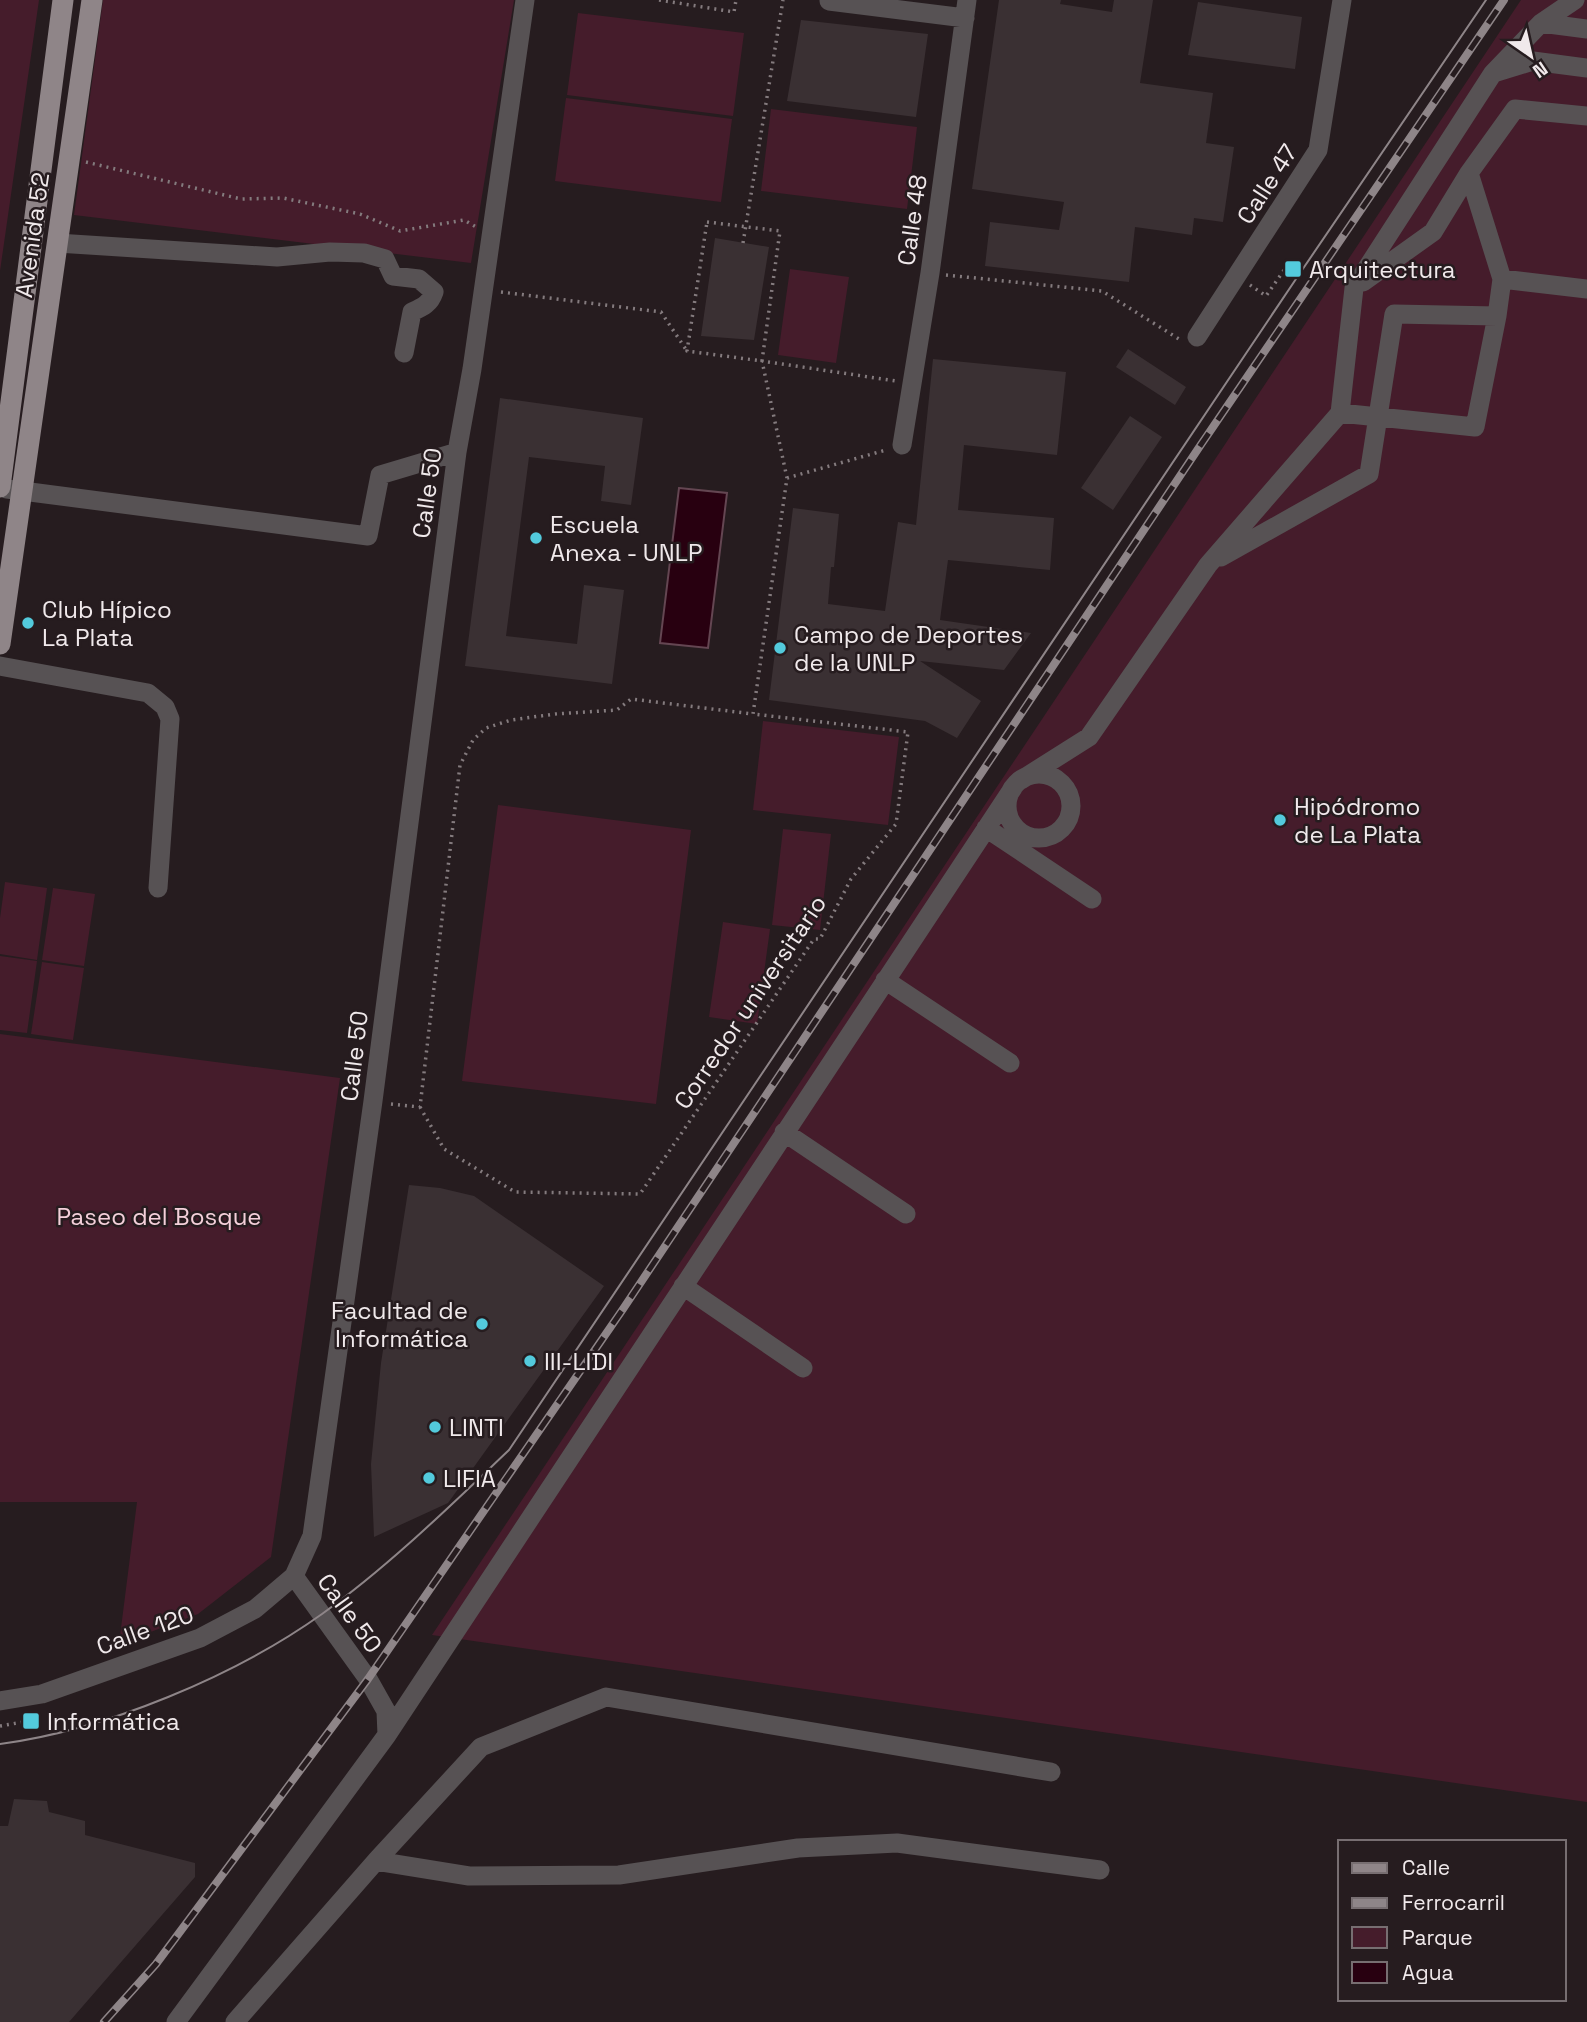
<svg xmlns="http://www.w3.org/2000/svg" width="1587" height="2022" font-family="'Space Grotesk',sans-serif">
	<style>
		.green { fill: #451c2b }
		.water { fill: #280010; stroke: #644652; stroke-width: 2 }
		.building { fill: #3a3033 }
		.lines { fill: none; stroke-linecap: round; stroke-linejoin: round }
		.path { stroke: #847b7e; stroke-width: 3.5; stroke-dasharray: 2 5; stroke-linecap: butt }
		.minor { stroke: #575254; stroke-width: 19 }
		.major { stroke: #8f8588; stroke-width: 21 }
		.tram { stroke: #8e8588; stroke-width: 2 }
		.rail-casing { stroke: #8e8588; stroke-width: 8 }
		.rail { stroke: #261c1f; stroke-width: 5; stroke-dasharray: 16; stroke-linecap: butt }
		.poi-dot { fill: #53cadc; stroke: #261c1f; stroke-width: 2.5 }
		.labels { text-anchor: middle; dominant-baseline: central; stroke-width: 5; stroke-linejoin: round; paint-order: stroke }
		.street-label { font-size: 24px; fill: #f0e9eb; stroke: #261c1f }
		.poi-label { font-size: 24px; fill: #f0e9eb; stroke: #261c1f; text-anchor: start }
		.park-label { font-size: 24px; fill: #f4d0da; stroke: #261c1f }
	</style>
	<rect width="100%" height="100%" fill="#261c1f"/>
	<path class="green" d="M0 0H39L0 271Z
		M103 0H514L471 263 74 215Z
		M1521 0H1587V1802L432 1635Z
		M578 13 744 33 733 116 567 95Z
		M566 98 732 119 721 202 555 181Z
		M771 109 917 127 907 209 761 191Z
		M790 269 849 277 836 363 778 355Z
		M763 721 899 737 888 825 753 810Z
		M498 805 691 830 656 1104 462 1081Z
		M783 829 831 834 820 930 772 925Z
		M5 882 47 888 37 960 0 954V918Z
		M53 888 95 894 84 966 42 960Z
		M723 922 770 929 757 1024 709 1017Z
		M0 956 37 961 27 1033 0 1030Z
		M42 962 84 968 73 1040 31 1034Z
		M0 1034 340 1078 271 1557 198 1614 119 1644 137 1502H0Z"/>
	<path class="water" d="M679 488 727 493 708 648 660 643Z"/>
	<path class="building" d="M999 0H1061L1060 4 1112 12 1114 0H1153L1140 83 1213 93 1206 143 1234 147 1223 222 1194 218 1192 235 1135 227 1129 282 985 266 990 222 1059 230 1064 202 972 189Z
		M1198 2 1302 17 1295 69 1188 55Z
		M801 20 928 34 916 117 787 101Z
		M715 238 769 247 754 340 701 336Z
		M1128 349 1186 387 1175 405 1116 367Z
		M933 359 1066 372 1057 455 964 445 958 510 1054 518 1050 570 948 560 940 620 1031 633 1004 670 920 661 981 701 957 738 925 721 769 700 793 508 839 514 834 567H831L828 604 885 611 898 522 916 525Z
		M500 398 643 418 631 505 601 501 605 466 529 457 506 636 577 644 584 585 624 590 612 684 465 666Z
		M1130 416 1162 437 1113 510 1081 488Z
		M409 1185 440 1188 474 1196 604 1286 448 1503 374 1537 371 1464 381 1363Z
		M14 1799 47 1801 49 1812 85 1821V1835L195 1863V1877L69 2022H0V1826H8Z"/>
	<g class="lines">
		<path class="path" d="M659 0 734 12 736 0
			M86 162 241 199 283 198 360 214 400 231 464 220 476 227
			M707 222 780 231 762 361 687 351Z
			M743 243 783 0
			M946 275 1102 291 1179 339
			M1250 285 1266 296 1287 266 1293 269
			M501 292 661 312 687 351
			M787 478 886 450
			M391 1104 420 1107 460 765 473 740 486 728 511 720 555 714 617 710 631 699 753 714 787 478 762 361 896 381
			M420 1107 444 1149 515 1192 640 1194 814 939H820L851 879 896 824 908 732 753 714
			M0 1726 23 1722 24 1730"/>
		<path class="minor" d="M829 1 965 18
			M1541 23 1587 29
			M1494 73 1533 61 1587 68
			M57 243 277 257 330 252 364 253 385 259 393 276 419 279 434 292C430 304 423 307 412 312L404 353
			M1502 279 1587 289
			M1363 282 1433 232 1469 173 1515 109 1587 116
			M1197 337 1318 150 1342 0
			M1340 413 1475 427 1497 316 1502 279 1469 173
			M902 445 930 273 967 0
			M7 489 368 536 380 475 457 452
			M1221 557 1369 474 1394 314 1497 316
			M0 666 148 693 165 707 170 719 158 888
			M1007 806a32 32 0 1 1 64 0a32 32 0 1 1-64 0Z
			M1021 780 1089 737 1208 565 1340 413 1354 288 1493 73 1541 23 1575 0
			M986 828 1092 899
			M885 980 1010 1063
			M784 1132 906 1214
			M683 1286 803 1368
			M0 1701 42 1694 200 1638 255 1609 294 1576 312 1536 373 1101 457 452 472 369 525 0
			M387 1735 1013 788
			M376 1861 469 1876 619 1875 798 1848 897 1843 1100 1870
			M176 2022 387 1735 386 1711 368 1679 294 1576
			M235 2022 376 1861 481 1747 606 1697 1051 1772"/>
		<path class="major" d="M0 487 63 0
			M0 644 92 0"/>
		<path class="tram" d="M0 1744C106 1730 235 1676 322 1614 389 1566 449 1507 509 1450L1298 276 1486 0"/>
		<defs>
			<path id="rail" d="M104 2022 156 1964 368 1679 623 1309 1200 446 1504 0"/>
		</defs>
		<use href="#rail" class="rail-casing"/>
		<use href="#rail" class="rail"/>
	</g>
	<g class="poi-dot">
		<rect x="1284" y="260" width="18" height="18" rx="3.5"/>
		<circle cx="536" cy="538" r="7"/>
		<circle cx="28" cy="623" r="7"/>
		<circle cx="780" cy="648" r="7"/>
		<circle cx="1280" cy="820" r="7"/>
		<circle cx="482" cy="1324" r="7"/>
		<circle cx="530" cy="1361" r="7"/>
		<circle cx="435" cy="1427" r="7"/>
		<circle cx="429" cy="1478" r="7"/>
		<rect x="22" y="1712" width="18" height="18" rx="3.5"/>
	</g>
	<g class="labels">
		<g class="street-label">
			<text transform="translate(1267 184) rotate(-57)">Calle 47</text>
			<text transform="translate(912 220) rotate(-82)">Calle 48</text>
			<text transform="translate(32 235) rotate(-82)">Avenida 52</text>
			<text transform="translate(427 493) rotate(-82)">Calle 50</text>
			<text transform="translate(750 1002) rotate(-56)">Corredor universitario</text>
			<text transform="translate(354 1056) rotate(-83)">Calle 50</text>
			<text transform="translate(350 1613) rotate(54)">Calle 50</text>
			<text transform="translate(145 1630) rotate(-20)">Calle 120</text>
		</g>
		<g class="poi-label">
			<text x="1309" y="269">Arquitectura</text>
			<text x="550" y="524">Escuela<tspan x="550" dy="28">Anexa - UNLP</tspan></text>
			<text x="42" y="609">Club Hípico<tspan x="42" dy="28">La Plata</tspan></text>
			<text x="794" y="634">Campo de Deportes<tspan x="794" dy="28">de la UNLP</tspan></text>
			<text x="1294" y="806">Hipódromo<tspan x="1294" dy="28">de La Plata</tspan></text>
			<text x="468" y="1310" text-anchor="end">Facultad de<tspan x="468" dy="28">Informática</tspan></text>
			<text x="544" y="1361">III-LIDI</text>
			<text x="449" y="1427">LINTI</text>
			<text x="443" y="1478">LIFIA</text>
			<text x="47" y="1721">Informática</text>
		</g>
		<g class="park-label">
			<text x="159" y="1216">Paseo del Bosque</text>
		</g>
	</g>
	<rect x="1338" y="1840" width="228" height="161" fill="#261c1f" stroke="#776e71" stroke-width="2"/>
	<rect x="1352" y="1863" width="35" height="10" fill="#8f8588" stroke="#776e71" stroke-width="2"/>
	<text x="1402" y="1875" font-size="21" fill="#f0e9eb">Calle</text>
	<rect x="1352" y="1898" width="35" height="10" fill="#8e8588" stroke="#776e71" stroke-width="2"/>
	<text x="1402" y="1910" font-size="21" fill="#f0e9eb">Ferrocarril</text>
	<rect x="1352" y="1927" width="35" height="21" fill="#451c2b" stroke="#776e71" stroke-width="2"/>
	<text x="1402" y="1945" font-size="21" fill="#f0e9eb">Parque</text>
	<rect x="1352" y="1962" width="35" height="21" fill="#280010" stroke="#776e71" stroke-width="2"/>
	<text x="1402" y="1980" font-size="21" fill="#f0e9eb">Agua</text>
	<g transform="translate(1531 56) rotate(146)" stroke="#261c1f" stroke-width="5" paint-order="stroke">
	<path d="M0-5L12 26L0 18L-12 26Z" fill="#f0e9eb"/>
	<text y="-10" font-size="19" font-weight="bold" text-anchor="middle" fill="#f0e9eb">N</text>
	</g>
</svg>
